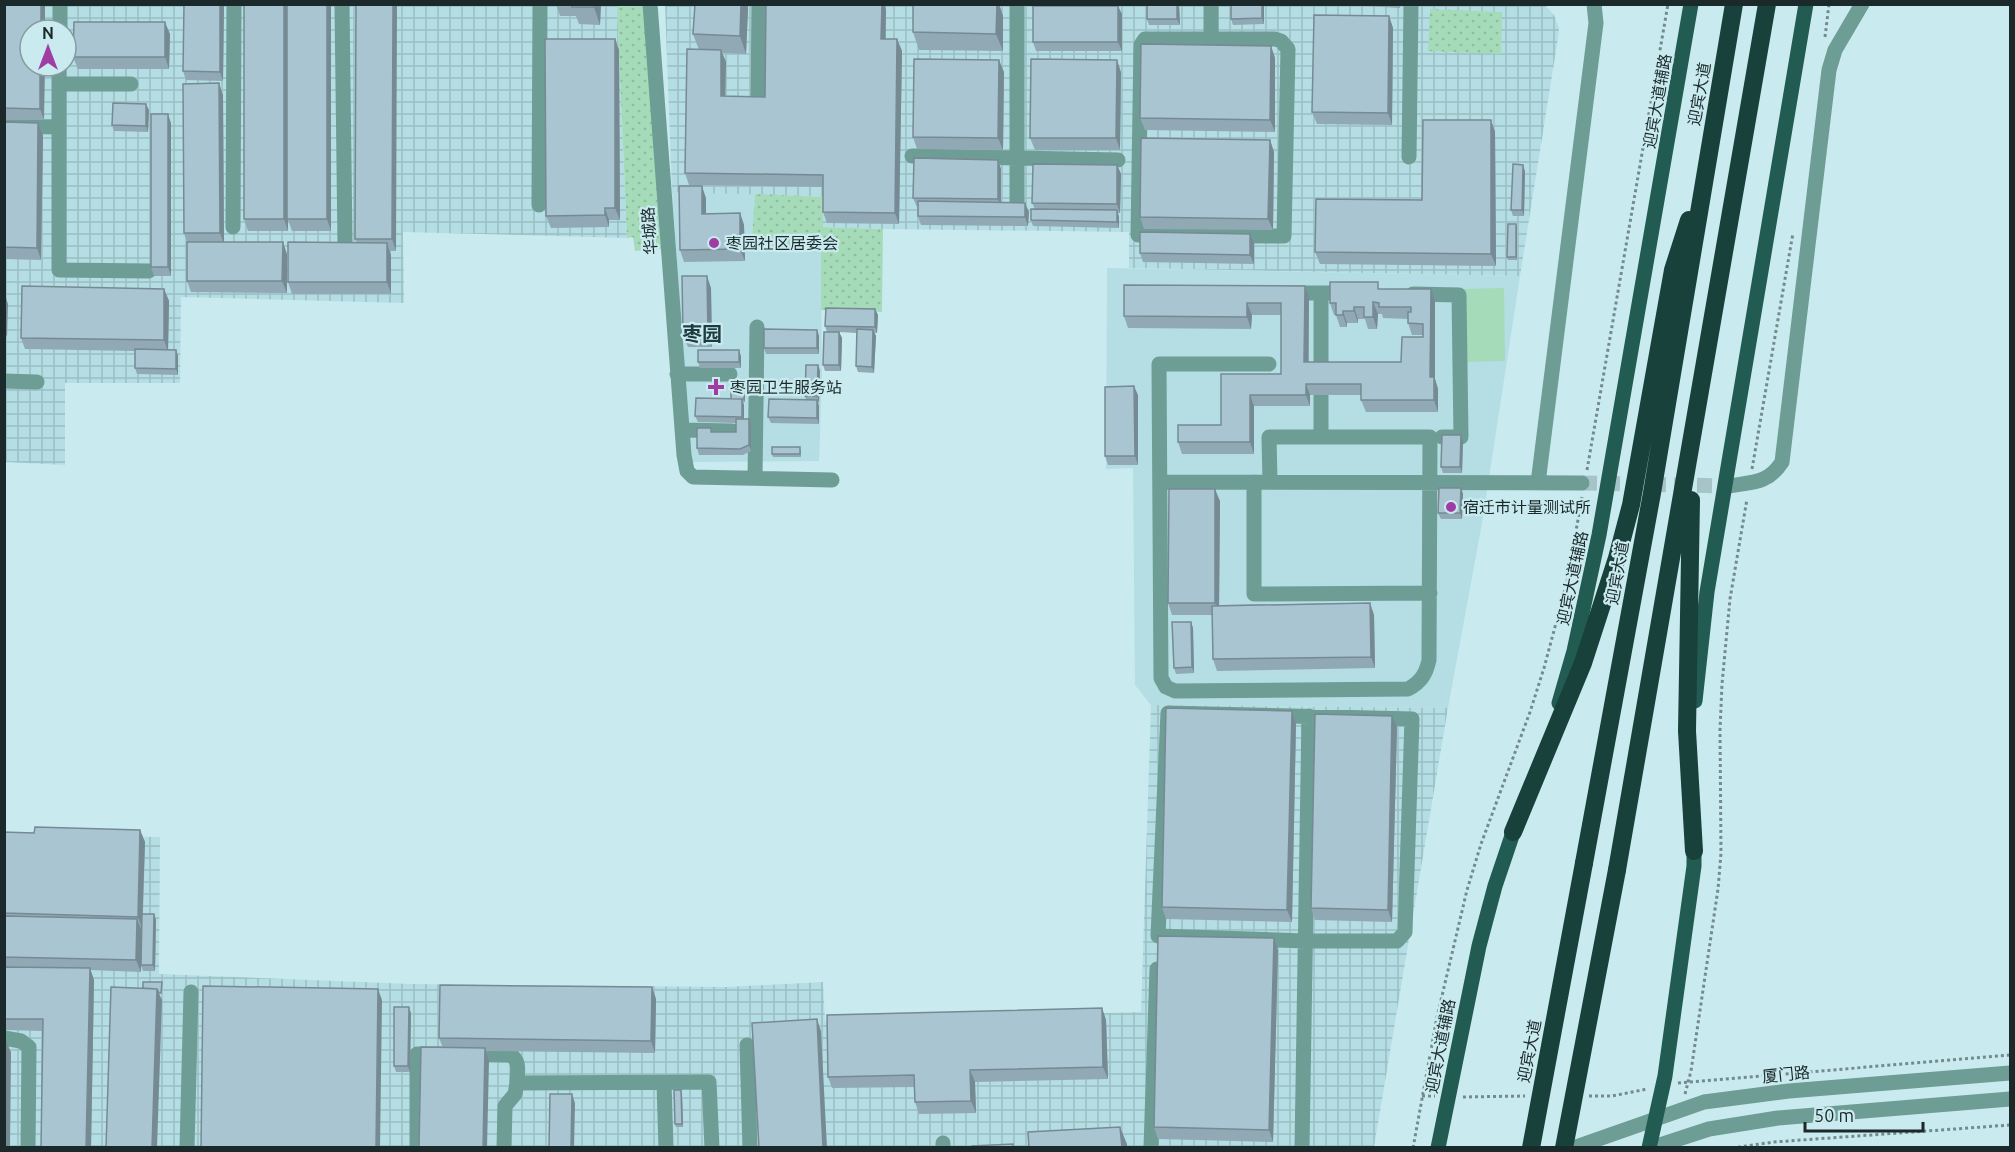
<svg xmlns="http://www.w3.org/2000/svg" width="2015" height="1152" font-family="Ubuntu,'Noto Sans SC',sans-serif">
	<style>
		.built { fill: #b4dee3 }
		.industrial { fill: url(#industrial-grid); fill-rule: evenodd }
		.grass { fill: url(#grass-dots) }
		.park { fill: #a5dbb9 }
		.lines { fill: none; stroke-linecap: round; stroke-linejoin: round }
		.minor-tunnel { stroke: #a6c4c8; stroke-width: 15; stroke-dasharray: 15 8; stroke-linecap: butt }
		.path { stroke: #748b8e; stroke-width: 3; stroke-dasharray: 3 3; stroke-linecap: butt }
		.minor { stroke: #6d9d94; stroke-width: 15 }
		.major { stroke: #215b51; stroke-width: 15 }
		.highway { stroke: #17413a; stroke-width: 18 }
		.highway-bridge { stroke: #17413a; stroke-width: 18 }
		.wall { fill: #91a9b5 }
		.shaded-wall { fill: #768a93 }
		.building { fill: #a9c5d2; stroke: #768a93; stroke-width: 1.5 }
		.poi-dot { fill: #a03da2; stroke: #c9ebef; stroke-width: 2 }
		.labels { text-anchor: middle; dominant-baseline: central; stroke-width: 4.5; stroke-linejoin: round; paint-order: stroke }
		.street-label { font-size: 16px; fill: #1c292b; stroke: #c9ebef }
		.poi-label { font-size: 16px; fill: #1c292b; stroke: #c9ebef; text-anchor: start }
		.quarter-label { font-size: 20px; font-weight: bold; fill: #1e3c3f; stroke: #c9ebef }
	</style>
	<defs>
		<pattern id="industrial-grid" width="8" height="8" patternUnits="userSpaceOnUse" patternTransform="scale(1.5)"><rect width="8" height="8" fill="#b4dee3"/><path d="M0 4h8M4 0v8" fill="none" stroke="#9abec3"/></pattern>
		<pattern id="grass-dots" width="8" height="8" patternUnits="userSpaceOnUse" patternTransform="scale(1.5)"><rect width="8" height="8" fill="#a5dbb9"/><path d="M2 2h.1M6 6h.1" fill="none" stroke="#8dbc9f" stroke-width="1.8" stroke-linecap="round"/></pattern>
	</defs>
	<rect width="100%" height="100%" fill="#c9ebef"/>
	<path class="built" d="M672 192 755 194 751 251 821 250 822 377 819 461 691 462Z
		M1107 268 1520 276 1482 523 1448 708 1151 705 1135 685 1133 468 1106 469Z"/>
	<path class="industrial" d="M5 5H617L627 238 403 232 404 303 181 297 180 383H65V465L5 462ZM30 30H66V66H30Z
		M665 5H1545L1554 15 1559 28 1558 38 1520 276 1129 268V232L883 229 823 227V197L672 192Z
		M1151 705 1448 708 1374 1147 5 1148V834L160 837 159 974 411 984 726 987 823 982 825 1021 1141 1012Z"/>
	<path class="grass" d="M617 5H646L661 249 635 251 633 237 627 238Z
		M1430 9 1502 12 1501 54 1428 51Z
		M755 194 823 197V227L883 229 882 312 821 310V250L751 251Z"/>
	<path class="park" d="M1504 288 1505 361 1464 362 1463 289Z"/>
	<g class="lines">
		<path class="minor-tunnel" d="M1582 483 1728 486"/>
		<path class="path" d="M1825 37 1829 4
			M1752 469 1793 233
			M1587 470 1668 4
			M1678 1083 2010 1055
			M1685 1094 1691 1071 1718 889 1721 853 1720 730 1722 684 1730 599 1747 499
			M1422 1096H1435
			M1589 1096H1612L1647 1089
			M1463 1097 1525 1096
			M1413 1148 1437 1017 1467 890 1481 844 1530 712 1544 668 1567 582 1582 497
			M1732 1148 1774 1142 2010 1125"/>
		<path class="minor" d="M342 4 345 244
			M650 4 684 455 687 471 693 477 832 480
			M1211 4V39
			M60 30V4
			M1145 39H1275L1281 41 1288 49 1284 236 1138 235 1141 45Z
			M59 66V270L149 271
			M59 84H131
			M758 98 759 4
			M4 126 59 127
			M912 156 1118 160
			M1409 157 1411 4
			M1017 201V4
			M539 205 540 4
			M233 227 234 4
			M1287 293H1350
			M1413 294 1459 295 1461 437H1442
			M1269 364H1159L1161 678 1166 687 1175 691 1408 689C1421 682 1426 674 1429 660L1430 437H1269L1270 482
			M1321 372V293
			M677 374H730
			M4 381 37 382
			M682 430 732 431
			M1321 437V396
			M755 478 757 327
			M1160 482 1582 483
			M1254 482V594L1430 593
			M1538 483 1596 23 1594 4
			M1728 486C1752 482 1768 484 1782 462L1829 70 1835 50 1862 4
			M1168 713 1412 719 1405 932 1397 941H1305L1158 936Z
			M4 1038 21 1041 29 1047 28 1148
			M747 1045 750 1148
			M466 1054 510 1055C521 1060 517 1073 517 1083L709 1082 712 1148
			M664 1083 666 1148
			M943 1143V1148
			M187 1148 191 992
			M417 1148V1054H442
			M504 1148 505 1106 515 1094 517 1083
			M1151 1148 1157 969
			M1302 1148 1309 716
			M1573 1148 1704 1102 1789 1091 2010 1073
			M1651 1148 1709 1129 1778 1118 2010 1099"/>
		<path class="major" d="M1695 701 1707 592 1806 4
			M1559 703 1574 651 1599 535 1691 4
			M1438 1148 1479 946 1495 886 1517 821
			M1649 1148 1665 1076 1694 866V839"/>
		<path class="highway" d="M1691 500 1687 731 1694 851
			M1513 832 1583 663 1617 558 1631 505 1673 270 1689 220
			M1584 863 1652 493 1734 4
			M1617 870 1767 4"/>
		<path class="highway-bridge" d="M1531 1148 1584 863
			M1564 1148 1617 870"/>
	</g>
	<path class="wall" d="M4 4H45V30H30L44 120H4Z
		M224 4 223 81 186 80 183 71Z
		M356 4 396 251H390L391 255V294H292L288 282 357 243 355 239Z
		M556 4H601L600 25 579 24 576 16H560Z
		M695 4H747L748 8 746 54 722 53 726 62 725 96 765 97 766 4H885L886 11V39H897L902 51 899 224 827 223 823 212V187L689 185 685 173 699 50 693 34Z
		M913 4H999L1003 16V51L919 50 913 32Z
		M1179 4 1180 25H1149L1147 19Z
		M1231 4H1264V24L1233 25 1231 19Z
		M1366 4H1400V8L1366 6Z
		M331 6V231H292L288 220V231H248L244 219Z
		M1122 14V51H1036L1033 42Z
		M1389 16 1393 28 1392 125 1317 124 1312 112Z
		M170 34 169 69H78L73 57Z
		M615 39 619 50 620 220H609V227L551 228 546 216Z
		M1271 46 1275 58V132L1145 130 1140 118Z
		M1004 72 1003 150 917 149 913 137Z
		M1121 72 1120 150H1035L1030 138Z
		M223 95 224 242 287 254V293L191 292 187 281V242L184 233Z
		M149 110 148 132 114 131 112 125Z
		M1491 120 1495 132 1496 266 1320 264 1315 252 1422 200Z
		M4 122 38 123 43 135 41 260 4 259Z
		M171 123V276H154L151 267Z
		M1270 140 1274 152 1273 230 1144 229 1140 217Z
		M998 160 1001 169V203L1029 212 1028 226 921 225 918 216V207H917L913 198Z
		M1117 165 1121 174 1120 213H1118L1119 217V228L1033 226 1031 220 1035 209 1032 203Z
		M1525 171 1524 216H1513L1511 210Z
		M706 198V214L740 213 744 225 745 261 684 262 680 250Z
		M1517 227V260H1508L1507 257Z
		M1250 234 1254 243V264L1143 262 1140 253Z
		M1124 285 1309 298V362H1401L1423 337V335H1412L1408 323V319L1383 318 1382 314H1378L1377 329H1368L1365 319H1358V323H1347V327H1340L1336 315H1334L1330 303 1380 289 1435 301V379L1438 389V412H1366L1361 400V395H1310V406H1254V454H1182L1178 442 1221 425V374H1281V315H1252L1251 329 1128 328 1124 316Z
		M711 288 712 347H688L683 335Z
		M164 289 169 301 168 350H176L178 356V375L137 374 135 368V351L25 349 21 338Z
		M875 309 878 315 877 333H875L876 336 874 373 858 372 856 366 857 333 839 332 842 338 841 371H825L823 365 827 332 825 326Z
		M817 330 819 336V354H766L764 348Z
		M741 356V368H700L698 362Z
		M818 365 820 371 819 403 818 402 819 406V424L771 423 768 417 806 400 805 396Z
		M745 384V402H743L744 405V419L751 425V451L743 455H699L697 448 711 428 713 432H736V423L698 422 695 416 731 399Z
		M1138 395V465H1108L1105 456Z
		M1461 435 1463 441 1462 473H1443L1441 467Z
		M801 450V457H773L772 454Z
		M1461 488 1463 494 1462 519H1441L1438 513Z
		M1220 501 1219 605 1370 603 1374 615 1375 668 1217 671 1213 659 1212 615H1172L1168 603Z
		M1191 622 1193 628 1194 673 1176 674 1174 668Z
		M1292 711 1296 723 1292 922 1166 919 1162 907Z
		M1397 727 1392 922 1315 920 1311 908Z
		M140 830 145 842 143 914H154L156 920 155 971H143L141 965V972L90 970 94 980 91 1148H41L43 1031 4 1030V832L34 833Z
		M1278 950 1273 1142 1158 1139 1154 1127Z
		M652 987 656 999 655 1053 486 1051 489 1060 443 1048 439 1038Z
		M1102 1008 1106 1020 1108 1079 975 1082 976 1113 919 1114 915 1102 914 1087 832 1088 828 1077Z
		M411 1013 410 1072H396L394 1066Z
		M681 1090 682 1093 683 1127H676L675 1124Z"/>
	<path class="shaded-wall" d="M41 4H45V30H41Z
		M220 4H224L223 81 220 72Z
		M284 4H288V231L284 219Z
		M327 4H331V231L327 219Z
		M393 4H397L396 251 392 239Z
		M594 4H601L600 25 594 7Z
		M741 4H747L748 8 746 54 740 36Z
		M882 4H885L886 11 885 51 881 39Z
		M997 4H999L1003 16V51L996 34Z
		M1177 4H1179L1180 25 1177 19Z
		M1262 4H1264V24L1262 18Z
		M1118 6 1122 14V51L1118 42Z
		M1389 16 1393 28 1392 125 1388 113Z
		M165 22 170 34 169 69 165 57Z
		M615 39 619 50 620 220 615 208Z
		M897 39 902 51 899 224 895 213Z
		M1271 46 1275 58V132L1270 120Z
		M721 50 726 62 725 108 721 96Z
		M999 60 1004 72 1003 150 998 138Z
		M1117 60 1121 72 1120 150 1116 138Z
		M40 66H45L44 120 40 109Z
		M219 83 223 95 224 244 220 233Z
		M146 104 149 110 148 132 146 126Z
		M168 114 171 123V276L168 267Z
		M1491 120 1495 132 1496 266 1491 254Z
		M38 123 43 135 41 260 37 248Z
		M1270 140 1274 152 1273 230 1268 219Z
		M998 160 1001 169V208L998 199Z
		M1117 165 1121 174 1120 213 1117 204Z
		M1523 165 1525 171 1524 216 1522 210Z
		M702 186 706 198V226L702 214Z
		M1025 203 1029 212 1028 226 1025 217Z
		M605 208 609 220V227L605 215Z
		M1117 210 1119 217V228L1117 222Z
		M740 213 744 225 745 261 740 249Z
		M1516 224 1517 227V260L1516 257Z
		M1250 234 1254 243V264L1250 255Z
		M283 242 287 254V293L282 281Z
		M387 243 391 255V294L387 282Z
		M707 276 711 288 712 347 708 335Z
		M1305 286 1309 298 1308 374 1304 362Z
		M164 289 169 301 168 352 164 340Z
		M1431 289 1435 301V379L1438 389V412L1434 400 1430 377Z
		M5 295 8 304 7 337 4 330Z
		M1373 302 1378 314 1377 329 1373 317Z
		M1247 303 1252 315 1251 329 1247 317Z
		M1354 307 1358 319V323L1354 311Z
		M875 309 878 315 877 333 875 327Z
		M1343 311 1347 323V327L1343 315Z
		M817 330 819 336V354L817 348Z
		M873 330 876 336 874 373 872 367Z
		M839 332 842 338 841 371 839 365Z
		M176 350 178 356V375L176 369Z
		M739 350 741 356V368L739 362Z
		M818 365 820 371 819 403 817 396Z
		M744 381 745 384V402L744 399Z
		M1306 384 1310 395V406L1306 395Z
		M1134 386 1138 395V465L1135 456Z
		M1250 395 1254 406V454L1250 442Z
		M742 399 744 405V423L742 417Z
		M817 400 819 406V424L817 418Z
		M749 419 751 425V451L749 445Z
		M1461 435 1463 441 1462 473 1460 467Z
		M1461 488 1463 494 1462 519 1460 513Z
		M1215 489 1220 501 1219 615 1215 603Z
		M1370 603 1374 615 1375 668 1371 657Z
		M1191 622 1193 628 1194 673 1192 667Z
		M1292 711 1296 723 1292 922 1287 910Z
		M1392 716 1397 727 1392 922 1388 910Z
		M140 830 145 842 142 928 138 917Z
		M154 914 156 920 155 971 153 965Z
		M137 919 142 931 141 972 136 960Z
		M1274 938 1278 950 1273 1142 1269 1130Z
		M90 968 94 980 91 1148H86Z
		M652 987 656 999 655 1053 651 1041Z
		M157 989 162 1000 157 1148H152Z
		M378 989 382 1000 380 1148H376Z
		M409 1007 411 1013 410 1072 408 1066Z
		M1102 1008 1106 1020 1108 1079 1103 1067Z
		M817 1019 821 1031 827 1148H823Z
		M6 1041 11 1052 10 1148H5Z
		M485 1048 489 1060 487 1148H483Z
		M970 1070 975 1082 976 1113 971 1101Z
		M681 1090 682 1093 683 1127 682 1124Z
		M572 1094 575 1103 574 1148H571Z
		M1120 1127 1127 1144V1148H1122Z"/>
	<path class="building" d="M4 4H41V30H30V66H40V109L4 108Z
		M184 4H220V72L183 71Z
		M244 4H284V219H244Z
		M287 4H327V219H287Z
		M356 4H393L392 239H355Z
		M572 4H594V7H572Z
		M695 4H741L740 36 693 34Z
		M766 4H882L881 39H897L895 213 823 212V175L685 173 687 49 721 50V96L765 97Z
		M913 4H997L996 34 913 32Z
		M1147 4H1177V19H1147Z
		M1231 4H1262V18L1231 19Z
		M1033 6H1118V42H1033Z
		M1314 15 1389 16 1388 113 1312 112Z
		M74 22H165V57H73Z
		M545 39H615V208H605V215L546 216Z
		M1141 44 1271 46 1270 120 1140 118Z
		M914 59 999 60 998 138 913 137Z
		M1031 59 1117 60 1116 138H1030Z
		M219 83 220 233H184L183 84Z
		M113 103 146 104V126L112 125Z
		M151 114H168V267H151Z
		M1423 120H1491V254L1315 252 1316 199 1422 200Z
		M4 122 38 123 37 248 4 247Z
		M1141 138 1270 140 1268 219 1140 217Z
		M914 158 998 160V199L913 198Z
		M1033 164 1117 165V204L1032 203Z
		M1513 164 1523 165 1522 210H1511Z
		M679 186H702V214L740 213V249L680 250Z
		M918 201 1025 203V217L918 216Z
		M1031 209 1117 210V222L1031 220Z
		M1508 224H1516V257H1507Z
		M1140 232 1250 234V255L1140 253Z
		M187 242H283L282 281H187Z
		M288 242 387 243V282H288Z
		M682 276H707L708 335H683Z
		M1330 282H1378V289H1431L1430 377H1434V400H1361V384H1306V395H1250V442H1178V425H1221V374H1281V303H1247V317L1124 316V285L1305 286 1304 362H1401L1402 337H1423V324L1408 323V312H1411V307H1379V303L1373 302V317H1364V307H1354V311H1343V315H1336V303H1330Z
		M22 286 164 289V340L21 338Z
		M826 308 875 309V327L825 326Z
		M764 329 817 330V348H764Z
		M857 329 873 330 872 367 856 366Z
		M824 332H839V365H823Z
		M135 349 176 350V369L135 368Z
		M698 350H739V362H698Z
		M806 365H818L817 396H805Z
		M731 381H744V399H731Z
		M1134 386 1135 456H1105V387Z
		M696 398 742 399V417L695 416Z
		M769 399 817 400V418L768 417Z
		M736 419H749V445L740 449 697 448V428H711V432H736Z
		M1442 435H1461L1460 467H1441Z
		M772 447H800V454H772Z
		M1439 488H1461L1460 513H1438Z
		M1169 489H1215V603H1168Z
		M1370 603 1371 657 1213 659 1212 606Z
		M1172 622H1191L1192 667 1174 668Z
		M1166 708 1292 711 1287 910 1162 907Z
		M1315 714 1392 716 1388 910 1311 908Z
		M35 827 140 830 138 917 4 913V832L34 833Z
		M142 914H154L153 965H141Z
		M4 916 137 919 136 960 4 957Z
		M1158 936 1274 938 1269 1130 1154 1127Z
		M4 967 90 968 86 1148H41L43 1019H4Z
		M143 982H162L161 993H159L157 989 143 988Z
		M440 985 652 987 651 1041 439 1038Z
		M203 986 378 989 376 1148H201Z
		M111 987 157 989 152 1148H106Z
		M394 1007H409L408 1066H394Z
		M1102 1008 1103 1067 970 1070 971 1101 915 1102 914 1075 828 1077 827 1015Z
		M817 1019 823 1148H759L752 1023Z
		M4 1041H6L5 1148H4Z
		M421 1047 485 1048 483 1148H419Z
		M674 1090H681L682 1124H675Z
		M550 1094H572L571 1148H549Z
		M1120 1127 1122 1148H1029L1028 1132Z
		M1013 1144V1148H972V1146Z"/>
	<g class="poi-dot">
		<circle cx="714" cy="243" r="6"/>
		<path d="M713 378h6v6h6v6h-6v6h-6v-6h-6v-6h6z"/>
		<circle cx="1451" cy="507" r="6"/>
	</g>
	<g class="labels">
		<g class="street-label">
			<text transform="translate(1699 94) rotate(-80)">迎宾大道</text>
			<text transform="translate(1657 101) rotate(-80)">迎宾大道辅路</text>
			<text transform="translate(649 231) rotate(-94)">华城路</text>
			<text transform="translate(1617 573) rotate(-80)">迎宾大道</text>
			<text transform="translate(1572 578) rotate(-78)">迎宾大道辅路</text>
			<text transform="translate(1440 1046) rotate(-79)">迎宾大道辅路</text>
			<text transform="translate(1529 1051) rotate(-79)">迎宾大道</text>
			<text transform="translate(1786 1074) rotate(-6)">厦门路</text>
		</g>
		<g class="poi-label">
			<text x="726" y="243">枣园社区居委会</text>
			<text x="730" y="387">枣园卫生服务站</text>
			<text x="1463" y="507">宿迁市计量测试所</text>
		</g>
		<g class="quarter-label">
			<text x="702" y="333">枣园</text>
		</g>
	</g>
	<rect width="2015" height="1152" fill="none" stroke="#1c292b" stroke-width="12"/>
	<g transform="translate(48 48)"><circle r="28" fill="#c9ebef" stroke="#849da1" stroke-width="1.5"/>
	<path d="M0-4.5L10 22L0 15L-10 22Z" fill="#a03da2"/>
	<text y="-9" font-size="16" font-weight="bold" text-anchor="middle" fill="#1c292b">N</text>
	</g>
	<path d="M1805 1122v9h118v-9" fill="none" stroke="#1c292b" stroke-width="3"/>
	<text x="1814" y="1122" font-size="18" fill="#1c292b" stroke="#c9ebef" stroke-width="4.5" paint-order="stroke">50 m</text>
</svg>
